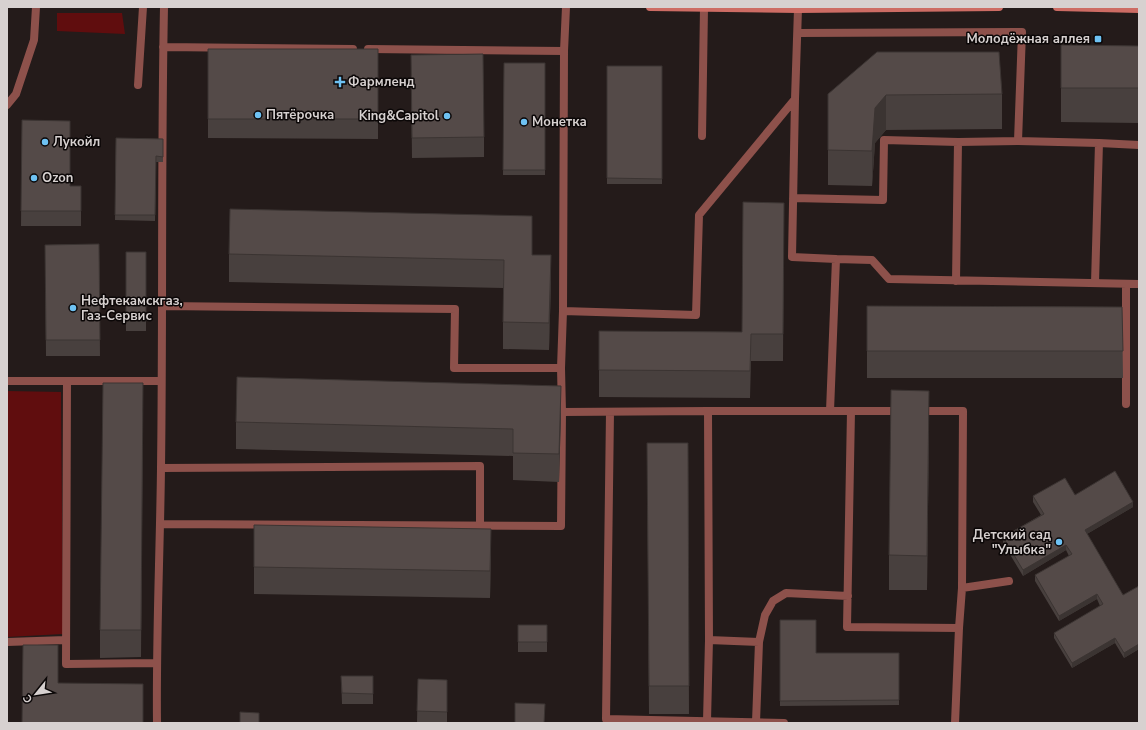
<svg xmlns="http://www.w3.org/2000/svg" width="1146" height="730" font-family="'Nunito Sans',sans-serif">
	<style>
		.green { fill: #600d0e }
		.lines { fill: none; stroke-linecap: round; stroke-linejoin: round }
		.lane { stroke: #8d514b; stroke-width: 8 }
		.secondary { stroke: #cd6c64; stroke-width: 8 }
		.wall { fill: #48403e }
		.shaded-wall { fill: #3b3432 }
		.building { fill: #544a48; stroke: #3b3432 }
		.poi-dot { fill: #6ec2f3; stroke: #0b0707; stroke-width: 1.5 }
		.labels { text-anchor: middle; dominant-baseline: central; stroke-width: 3; stroke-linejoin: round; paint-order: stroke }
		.poi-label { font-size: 13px; font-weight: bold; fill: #d7d1d0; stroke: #0b0707; text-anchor: start }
	</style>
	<rect width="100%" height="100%" fill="#241b1a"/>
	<path class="green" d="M57 13H122L125 34 57 31Z
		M7 391 61 392 63 634 7 637Z"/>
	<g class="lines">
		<path class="lane" d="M798 33 1022 32 1018 141
			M163 47 353 49
			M368 49 564 51
			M138 85 143 7
			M795 99 792 257 836 259
			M7 105 16 94 34 40 36 7
			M702 136 704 8
			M1099 143 1139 145
			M793 198 883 200 884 140 958 142
			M956 281 958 142 1018 141 1099 143 1095 283
			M162 306 455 309 454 368H561
			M563 311 564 51 566 7
			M7 381H161
			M67 381 66 664 156 663
			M1126 404V284
			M708 411H830L836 259 872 260 889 279 1139 284
			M830 411H901
			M851 411 847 627 959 628
			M918 411H963L962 588 959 628 955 723
			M610 412 606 719 784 723
			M161 468 480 466V525
			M160 524 561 526 562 412
			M962 588 1009 581
			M709 640 759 642 765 615 773 601 786 593 848 596
			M7 642 66 640
			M707 721 709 640 708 411 562 412 561 368 563 311 696 315 699 215 795 99 798 9
			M756 722 759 642
			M157 723C156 638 160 553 161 468 163 314 161 160 164 7"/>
		<path class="secondary" d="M650 7 798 9 999 7
			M1057 7 1139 9"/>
	</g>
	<path class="wall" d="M1061 45 1139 46V123L1061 122Z
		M208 49H378V139L208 138Z
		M504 63H545V175H503Z
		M607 66H662V184H607Z
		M411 75 484 137V157L412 158Z
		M828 94H1002V129L886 130 875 143 872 186 828 185Z
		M22 120 70 186H81V226H21Z
		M116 138 163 139V162H156L155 221 115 220Z
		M784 203 783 361H751L750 398 599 397V331L742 332Z
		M99 244 100 356H46L45 245Z
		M126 252H146V331H126Z
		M229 254 532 255 551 282 549 350 503 349V288L229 282Z
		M867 306 1122 307 1123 378H867Z
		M143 410 141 657 100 658V630Z
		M561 413 559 482 513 480V456L236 449V422Z
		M929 425 927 590H889V555Z
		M647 443H688L689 714H649Z
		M1075 495 1133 507 1087 534 1123 595 1139 586V649L1124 658 1115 643 1072 668 1054 638V633L1100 606 1097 599 1059 621 1035 581V575L1069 556 1066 550 1023 576 1003 543V537L1041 515 1033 502V496Z
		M491 556 490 598 254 594V567Z
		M780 620 816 653H899V705L780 706Z
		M518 625H547V652H518Z
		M341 676H373V704H342Z
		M418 679 447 680V722H417Z"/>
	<path class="shaded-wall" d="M886 95V130L875 143 872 186V151L875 108Z
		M551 255V282L549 350V323Z
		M561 386V413L559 482V454Z
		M929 391V425L927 590V556Z
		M1133 502V507L1085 535V530Z
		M491 529V556L490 598V571Z
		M1066 545V550L1023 576V570Z
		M1097 594V599L1059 621V616Z
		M1115 638V643L1072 668V663Z
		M1139 644V649L1124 658V653Z"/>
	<path class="building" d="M1061 45 1139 46V88H1061Z
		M208 49H378V119H208Z
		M877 52H999L1002 94 886 95 875 108 872 151 828 150V94Z
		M483 54 484 137 412 138 411 55Z
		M504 63H545V170H503Z
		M607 66H662V179L607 178Z
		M22 120 70 121V186H81V211H21Z
		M116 138 163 139V157L156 156 155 215H115Z
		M743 202 784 203 783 334H751L750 371 599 370V331L742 332Z
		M230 209 532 216V255H551L549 323 503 322 504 260 229 254Z
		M99 244 100 340H46L45 245Z
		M126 252H146V321H126Z
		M867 306 1122 307 1123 351H867Z
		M237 377 561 386 559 454 513 453V429L236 422Z
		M103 383H143L141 630H100Z
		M891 390 929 391 927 556 889 555Z
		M647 443H688L689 686H649Z
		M1115 471 1133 502 1085 530 1123 595 1139 586V644L1124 653 1115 638 1072 663 1054 633 1103 604 1097 594 1059 616 1035 575 1072 554 1066 545 1023 570 1003 537 1044 514 1033 496 1065 478 1075 495Z
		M254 525 491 529 490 571 254 567Z
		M780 620H816V653H899V700L780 701Z
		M518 625H547V642H518Z
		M23 645H58V683L143 684V723H22Z
		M341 676H373V694L342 693Z
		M418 679 447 680V712L417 711Z
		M515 703 545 704 544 723H515Z
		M240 712 259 713V723H240Z"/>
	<g class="poi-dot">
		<rect x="1094" y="35" width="8" height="8" rx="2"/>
		<path d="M338 76h4v4h4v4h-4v4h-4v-4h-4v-4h4z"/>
		<circle cx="258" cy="115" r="4"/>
		<circle cx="447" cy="116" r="4"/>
		<circle cx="524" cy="122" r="4"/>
		<circle cx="45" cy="142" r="4"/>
		<circle cx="34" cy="178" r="4"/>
		<circle cx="73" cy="308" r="4"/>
		<circle cx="1059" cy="542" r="4"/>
	</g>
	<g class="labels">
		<g class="poi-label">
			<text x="1090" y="39" text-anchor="end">Молодёжная аллея</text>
			<text x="348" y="82">Фармленд</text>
			<text x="266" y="115">Пятёрочка</text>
			<text x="439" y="116" text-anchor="end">King&amp;Capitol</text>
			<text x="532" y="122">Монетка</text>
			<text x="53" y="142">Лукойл</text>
			<text x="42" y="178">Ozon</text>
			<text x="81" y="301">Нефтекамскгаз,<tspan x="81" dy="15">Газ-Сервис</tspan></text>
			<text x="1051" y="535" text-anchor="end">Детский сад<tspan x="1051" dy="15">"Улыбка"</tspan></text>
		</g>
	</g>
	<rect width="1146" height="730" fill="none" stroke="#d7d1d0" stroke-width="16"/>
	<g transform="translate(36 694) rotate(240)" stroke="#0b0707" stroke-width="3" paint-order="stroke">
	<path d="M0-3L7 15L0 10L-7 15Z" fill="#d7d1d0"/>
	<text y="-6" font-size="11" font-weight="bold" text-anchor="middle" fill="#d7d1d0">С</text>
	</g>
</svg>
